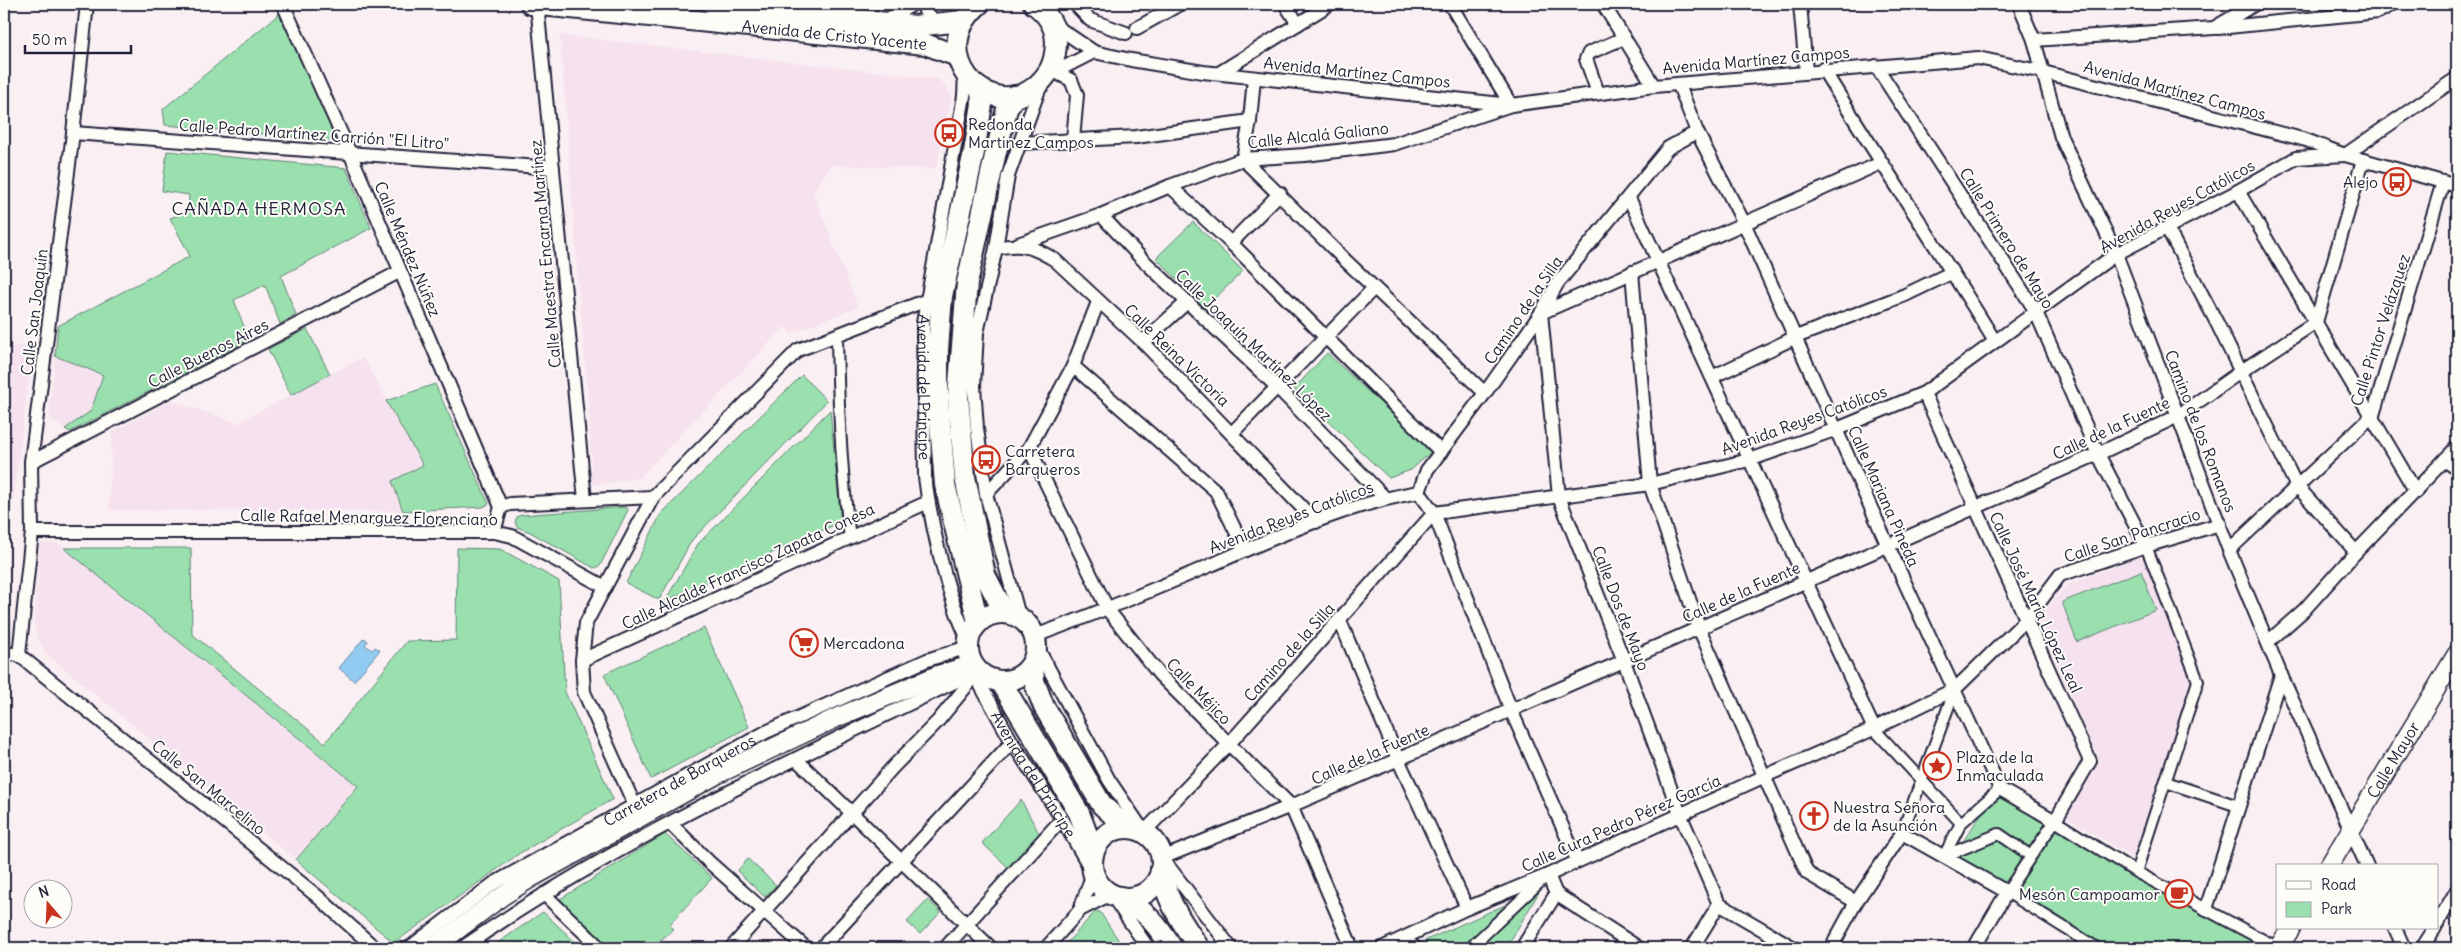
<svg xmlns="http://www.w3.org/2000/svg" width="2461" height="952" font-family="Delius,sans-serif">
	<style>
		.built { fill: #f6e2ee }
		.green { fill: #9ae0ae; stroke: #5e8174 }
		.water { fill: #92cbf1; stroke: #6587a8 }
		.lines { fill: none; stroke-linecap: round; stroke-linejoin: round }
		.pedestrian-casing { stroke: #22223b; stroke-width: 14 }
		.minor-casing { stroke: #22223b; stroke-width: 16 }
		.secondary-casing { stroke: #22223b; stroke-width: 21 }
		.primary-casing { stroke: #22223b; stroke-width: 24 }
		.pedestrian { stroke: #fdfcf7; stroke-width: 10 }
		.minor { stroke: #fdfcf7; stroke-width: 12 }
		.secondary { stroke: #fdfcf7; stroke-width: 18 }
		.primary { stroke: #fdfcf7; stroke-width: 20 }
		.labels { text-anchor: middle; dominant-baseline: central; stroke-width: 4; stroke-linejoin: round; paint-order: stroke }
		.street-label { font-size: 16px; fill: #22223b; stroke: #fdfcf7 }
		.poi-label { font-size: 16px; fill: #22223b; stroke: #fdfcf7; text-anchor: start }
		.neighbourhood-label { font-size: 18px; letter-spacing: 1px; fill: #22223b; stroke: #fdfcf7 }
	</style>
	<rect width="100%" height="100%" fill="#faf0f3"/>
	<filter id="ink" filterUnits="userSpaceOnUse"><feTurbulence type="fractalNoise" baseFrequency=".02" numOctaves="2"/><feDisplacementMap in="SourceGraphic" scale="10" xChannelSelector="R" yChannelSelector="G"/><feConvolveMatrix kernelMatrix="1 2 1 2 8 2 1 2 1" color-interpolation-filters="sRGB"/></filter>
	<g filter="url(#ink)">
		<path class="built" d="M560 35 940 79 952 96 936 169 831 165 813 192 858 307 790 334 785 327 639 478 592 485 588 396 578 283Z
			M4 345 33 348 13 502 4 508Z
			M55 356 103 375 91 411 65 429 52 420 49 415Z
			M363 357 423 465 396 489 403 511 109 510 112 432 171 400 238 423Z
			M40 543H58L358 786 296 860 45 653 37 637 34 622Z
			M2144 555 2192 680 2133 858 2066 817 2100 761 2050 651 2038 619 2066 585Z"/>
		<path class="green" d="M771 4H865L860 15Z
			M284 10 338 141 165 125 163 109Z
			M167 151 346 168 371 228 281 276 296 315 280 324 265 285 234 300 249 340 70 432 65 429 91 411 103 375 55 356 58 326 190 256 170 218 188 212 189 195 162 191Z
			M1193 222 1243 271 1205 308 1156 258Z
			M307 329 330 374 291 395 268 349Z
			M1327 353 1432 451 1411 470 1389 478 1294 389Z
			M802 375 827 401 692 540 659 600 626 583 661 514Z
			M435 384 489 504 483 507 403 511 392 481 423 465 386 401Z
			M830 410 841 522 665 601 698 544Z
			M626 507 628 510 600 566 594 568 530 532 517 527 515 522 517 517 521 515Z
			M64 548H191L192 634 325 743 407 641 456 640 457 548 500 549 559 581 565 692 613 799 520 853 394 943 296 860 358 786Z
			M2141 571 2156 610 2077 642 2062 602Z
			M704 628 749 727 651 779 604 674Z
			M1997 790 2278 948H2099L1952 858Z
			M1021 800 1040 835 1009 868 982 843Z
			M665 834 712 878 669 925 674 929 651 948H609L557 901Z
			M748 859 776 885 765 897 737 871Z
			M1541 889 1506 948H1408Z
			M928 900 941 912 920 934 907 922Z
			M1096 911 1100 912 1119 941 1112 948H1062Z
			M543 912 582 948H490Z"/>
		<path class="water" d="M364 638 368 641 365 645 372 650 375 647 380 650 354 681 339 668Z"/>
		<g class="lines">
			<defs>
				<path id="pedestrian" d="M837 335C838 404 841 470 850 538
					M2444 461 2457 470
					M1874 729 1961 823 1944 856 1999 834 2031 856 2055 821 2136 872 2278 948
					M2166 782 2238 806
					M1961 823 2000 789
					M1902 833 1955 689
					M2031 856 2007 892 2097 948
					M2136 872 2198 681 2146 546
					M1404 938 1417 948
					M1470 948 1543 879"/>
				<g id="minor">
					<path d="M283 4 350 153 501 507"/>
					<path d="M537 4 585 500"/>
					<path d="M924 4 925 11 937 24"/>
					<path d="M1075 4 1090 20 1126 33"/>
					<path d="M1285 4 1298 24"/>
					<path d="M1603 4 1654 86"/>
					<path d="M1800 4 1806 71"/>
					<path d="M2019 4 2034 40 2061 137 2116 254 2229 550 2281 675 2367 866"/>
					<path d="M883 22 913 4"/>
					<path d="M1054 25 1094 52 1131 60 1203 72 1511 105 1654 86 1978 58 2043 72 2306 140 2345 155 2457 186"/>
					<path d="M1137 28 1180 4"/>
					<path d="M2218 28 2378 12 2393 4"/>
					<path d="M2034 40 2214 28 2255 4"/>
					<path d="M1876 66 2035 310 2098 454 2146 546"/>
					<path d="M1823 69C1879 161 1939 249 1994 340"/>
					<path d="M1055 72 1071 80 1077 95 1073 140"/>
					<path id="s1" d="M965 73 964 96 923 323 925 477C931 525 947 596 968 639"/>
					<path d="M1219 73 1330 4"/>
					<path d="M1049 75 1094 52"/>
					<path d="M1598 93 1586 59 1589 53 1624 38"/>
					<path d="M1250 121 1243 159 1346 261 1485 393"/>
					<path d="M1697 132 1744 223 1888 546 2000 789 2055 821 2090 761 1924 393"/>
					<path d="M73 133 553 168"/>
					<path d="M1019 143 1136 137 1250 121 1254 78"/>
					<path d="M1170 186 1231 243 1441 452"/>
					<path d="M2238 191 2416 492"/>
					<path d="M1629 198 1874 729"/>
					<path d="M1101 215 1141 258 1278 388 1385 498"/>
					<path d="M2167 228 2217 323 2296 485 2356 552"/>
					<path d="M1231 243 1280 193"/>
					<path d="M1018 244 1101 215 1170 186 1243 159 1305 155 1394 144 1511 105 1450 4"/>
					<path d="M996 248C1022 243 1032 246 1055 260L1143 342 1316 522"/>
					<path d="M1632 272 1650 484 1699 628 1807 873 1856 902"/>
					<path d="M1143 342 1187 302"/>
					<path d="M1073 366 1216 491 1245 550"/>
					<path d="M1712 377 1796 337 1905 295 1953 272"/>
					<path d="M1232 433 1374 288"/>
					<path d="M1029 448 1108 610 1159 674 1291 806 1352 948"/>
					<path d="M31 462 399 272"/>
					<path d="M1419 492 1427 470 1485 393 1541 313 1557 284 1668 148 1697 132 1679 85"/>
					<path d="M986 494 1029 448 1073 366 1098 302"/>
					<path d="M32 532H494L512 536 605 587"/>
					<path d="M494 532 501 507 510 504 653 497"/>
					<path d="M2229 550 2373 415 2443 182"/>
					<path d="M1019 616 986 494 977 428 974 386 977 333 996 248 1008 176 1041 84"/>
					<path d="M1340 621 1398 759 1467 908"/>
					<path d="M1035 636C1095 614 1153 590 1211 565 1278 536 1348 504 1419 492L1434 513 1650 484 1749 460 1837 429 1924 393 2116 254 2238 191 2296 158 2345 155 2457 78"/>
					<path d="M2268 642 2304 610 2356 552 2457 447"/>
					<path d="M1037 647 1109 780 1144 832 1228 745 1434 513 1511 710 1577 860"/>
					<path d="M4 653 19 655"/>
					<path d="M19 655 32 532 31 462 73 133 87 4"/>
					<path d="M19 655 317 896 375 948"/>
					<path d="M582 660 928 502"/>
					<path id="s2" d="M979 673 981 686 1012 742 1062 819 1093 873 1080 910"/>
					<path d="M796 759 991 948"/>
					<path d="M634 804 584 692 582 660 586 623 653 497 798 350 927 300"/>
					<path d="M671 824 709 862 806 948"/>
					<path d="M544 894 600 948"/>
					<path d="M1556 894 1639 948"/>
					<path d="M1719 904 1680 814 1624 661 1559 497 1541 313 1881 163"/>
					<path d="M1719 904 1794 948"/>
					<path d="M2206 909 2281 675"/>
					<path d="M2437 924 2457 890"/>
					<path d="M2395 928 2404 948"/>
					<path id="s3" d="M409 948 493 884 766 732 927 660 968 647"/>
					<path d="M462 948C622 837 802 756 977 671"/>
					<path d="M731 948 893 767 938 721 978 672"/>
					<path d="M821 948 1012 742"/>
					<path d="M945 948 1062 819"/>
					<path d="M1046 948 1080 910 1111 894 1148 948"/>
					<path d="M1231 948 1162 858 1291 806 2098 454 2178 416 2240 372 2316 322 2363 160"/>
					<path d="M1382 948 1467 908 1548 875 1765 776 1869 731 1955 689 2027 619 2060 575 2146 546 2220 524"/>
					<path d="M1522 948 1556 894 1548 875"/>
					<path d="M1692 948 1719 904"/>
					<path d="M1831 948 1856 902 1902 833 2007 892 1974 948"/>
					<path d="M2422 948 2435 928"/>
				</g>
				<g id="secondary">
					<path id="s4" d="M2329 866 2457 654"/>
					<path d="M433 948 501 897 531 878 718 774 836 718 938 675 972 665"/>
					<path d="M2278 948 2291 928"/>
				</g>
				<g id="primary">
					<path id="s5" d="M531 4 925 44 957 56"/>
					<path d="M713 4 915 26 962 21"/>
					<path d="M979 4C924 51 985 123 1034 88 1046 78 1053 68 1055 53 1059 32 1051 16 1034 4"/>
					<path d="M1004 612 985 575 965 477 958 397 967 283 995 156 1007 109 1014 96"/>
					<circle cx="1002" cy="647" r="34"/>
					<path d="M978 622 945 485 938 397V350L942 296 974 152 982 104 981 89"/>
					<path d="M1033 662 1034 681 1044 707 1102 805 1116 818 1135 828"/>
					<path d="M1001 682 1079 813 1088 837 1092 860"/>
					<circle cx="1127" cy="863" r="35"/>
					<path d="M1161 869C1166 901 1182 922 1199 948"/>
					<path d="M1120 897C1145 909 1158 926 1172 948"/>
				</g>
			</defs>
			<use href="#pedestrian" class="pedestrian-casing"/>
			<use href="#minor" class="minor-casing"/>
			<use href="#secondary" class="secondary-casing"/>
			<use href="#primary" class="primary-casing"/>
			<use href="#pedestrian" class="pedestrian"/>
			<use href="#minor" class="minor"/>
			<use href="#secondary" class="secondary"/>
			<use href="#primary" class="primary"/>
		</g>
	</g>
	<defs>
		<symbol id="bus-ring" viewBox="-11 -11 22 22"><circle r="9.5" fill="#fdfcf7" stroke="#c8321e" stroke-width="1.5"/><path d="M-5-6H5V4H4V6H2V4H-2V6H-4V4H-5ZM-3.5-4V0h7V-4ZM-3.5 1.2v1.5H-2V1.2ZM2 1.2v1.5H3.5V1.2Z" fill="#c8321e"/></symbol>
		<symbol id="supermarket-ring" viewBox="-11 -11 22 22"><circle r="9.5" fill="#fdfcf7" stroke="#c8321e" stroke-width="1.5"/><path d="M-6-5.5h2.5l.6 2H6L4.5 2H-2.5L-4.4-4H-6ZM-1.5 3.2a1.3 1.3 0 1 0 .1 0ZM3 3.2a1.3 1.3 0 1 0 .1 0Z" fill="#c8321e"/></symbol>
		<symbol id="sight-ring" viewBox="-11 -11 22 22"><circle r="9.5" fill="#fdfcf7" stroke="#c8321e" stroke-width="1.5"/><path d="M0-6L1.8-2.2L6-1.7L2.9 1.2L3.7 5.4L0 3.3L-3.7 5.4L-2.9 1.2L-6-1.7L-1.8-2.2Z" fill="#c8321e"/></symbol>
		<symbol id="church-ring" viewBox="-11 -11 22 22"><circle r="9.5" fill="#fdfcf7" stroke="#c8321e" stroke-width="1.5"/><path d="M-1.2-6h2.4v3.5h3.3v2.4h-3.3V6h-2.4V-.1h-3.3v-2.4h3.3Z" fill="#c8321e"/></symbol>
		<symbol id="cafe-ring" viewBox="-11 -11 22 22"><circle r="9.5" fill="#fdfcf7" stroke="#c8321e" stroke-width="1.5"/><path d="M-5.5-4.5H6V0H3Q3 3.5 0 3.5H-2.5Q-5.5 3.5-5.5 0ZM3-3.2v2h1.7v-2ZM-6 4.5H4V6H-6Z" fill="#c8321e"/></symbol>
	</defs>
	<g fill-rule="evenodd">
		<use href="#bus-ring" x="933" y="117" width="32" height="32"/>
		<use href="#bus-ring" x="2381" y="166" width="32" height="32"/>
		<use href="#bus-ring" x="970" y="444" width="32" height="32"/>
		<use href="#supermarket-ring" x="788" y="627" width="32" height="32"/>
		<use href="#sight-ring" x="1921" y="750" width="32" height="32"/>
		<use href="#church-ring" x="1798" y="800" width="32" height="32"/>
		<use href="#cafe-ring" x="2163" y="878" width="32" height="32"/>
	</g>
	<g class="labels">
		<g class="street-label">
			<text stroke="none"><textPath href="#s5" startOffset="305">Avenida de Cristo Yacente</textPath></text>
			<text transform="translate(1756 60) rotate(-5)">Avenida Martínez Campos</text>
			<text transform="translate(1357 72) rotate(6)">Avenida Martínez Campos</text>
			<text transform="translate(2175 90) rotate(15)">Avenida Martínez Campos</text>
			<text transform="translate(314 134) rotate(4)">Calle Pedro Martínez Carrión "El Litro"</text>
			<text transform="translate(1318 135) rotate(-6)">Calle Alcalá Galiano</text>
			<text transform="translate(2177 206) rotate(-29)">Avenida Reyes Católicos</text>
			<text transform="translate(2007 238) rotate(58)">Calle Primero de Mayo</text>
			<text transform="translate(408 249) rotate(67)">Calle Méndez Núñez</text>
			<text transform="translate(545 254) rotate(-95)">Calle Maestra Encarna Martínez</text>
			<text transform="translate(1523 310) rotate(-56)">Camino de la Silla</text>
			<text transform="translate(34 312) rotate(-83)">Calle San Joaquín</text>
			<text transform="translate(2380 330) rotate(-72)">Calle Pintor Velázquez</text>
			<text transform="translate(1254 345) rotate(44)">Calle Joaquín Martínez López</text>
			<text transform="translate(208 353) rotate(-27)">Calle Buenos Aires</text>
			<text transform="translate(1177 355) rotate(44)">Calle Reina Victoria</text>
			<text stroke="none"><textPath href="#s1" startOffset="318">Avenida del Príncipe</textPath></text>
			<text transform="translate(1804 420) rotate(-20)">Avenida Reyes Católicos</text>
			<text transform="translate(2111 428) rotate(-25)">Calle de la Fuente</text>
			<text transform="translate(2201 431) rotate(69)">Camino de los Romanos</text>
			<text transform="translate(1884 496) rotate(66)">Calle Mariana Pineda</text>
			<text transform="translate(369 517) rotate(1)">Calle Rafael Menarguez Florenciano</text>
			<text transform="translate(1291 517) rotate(-21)">Avenida Reyes Católicos</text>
			<text transform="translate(2132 535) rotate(-18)">Calle San Pancracio</text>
			<text transform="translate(748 566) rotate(-25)">Calle Alcalde Francisco Zapata Conesa</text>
			<text transform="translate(1741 592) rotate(-24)">Calle de la Fuente</text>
			<text transform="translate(2036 602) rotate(65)">Calle José María López Leal</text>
			<text transform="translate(1621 608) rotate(69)">Calle Dos de Mayo</text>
			<text transform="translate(1289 652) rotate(-48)">Camino de la Silla</text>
			<text transform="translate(1199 691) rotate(46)">Calle Méjico</text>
			<text transform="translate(1370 754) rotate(-24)">Calle de la Fuente</text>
			<text stroke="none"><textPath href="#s4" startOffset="124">Calle Mayor</textPath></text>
			<text stroke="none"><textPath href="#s2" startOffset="116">Avenida del Príncipe</textPath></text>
			<text stroke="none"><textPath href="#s3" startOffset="319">Carretera de Barqueros</textPath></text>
			<text transform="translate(209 787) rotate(39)">Calle San Marcelino</text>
			<text transform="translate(1621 823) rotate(-24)">Calle Cura Pedro Pérez García</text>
		</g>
		<g class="poi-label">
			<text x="968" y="124">Redonda<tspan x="968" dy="18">Martinez Campos</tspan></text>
			<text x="2378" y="182" text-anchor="end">Alejo</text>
			<text x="1005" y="451">Carretera<tspan x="1005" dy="18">Barqueros</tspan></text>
			<text x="823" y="643">Mercadona</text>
			<text x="1956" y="757">Plaza de la<tspan x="1956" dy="18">Inmaculada</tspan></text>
			<text x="1833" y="807">Nuestra Señora<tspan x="1833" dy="18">de la Asunción</tspan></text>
			<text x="2160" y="894" text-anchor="end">Mesón Campoamor</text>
		</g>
		<g class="neighbourhood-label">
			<text x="259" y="208">CAÑADA HERMOSA</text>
		</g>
	</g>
	<rect width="2461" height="952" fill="none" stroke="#fdfcf7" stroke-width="20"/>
	<rect x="10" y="10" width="2441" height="932" fill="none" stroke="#22223b" stroke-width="2" filter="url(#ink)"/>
	<rect x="2276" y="864" width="162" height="65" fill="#fdfcf7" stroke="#a5a5ac"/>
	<rect x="2286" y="881" width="25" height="8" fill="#fdfcf7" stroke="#a5a5ac"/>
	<text x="2321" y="890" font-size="15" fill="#22223b">Road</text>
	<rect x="2286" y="902" width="25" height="15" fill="#9ae0ae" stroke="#a5a5ac"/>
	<text x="2321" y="914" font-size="15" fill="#22223b">Park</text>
	<g transform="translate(48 904) rotate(341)"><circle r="24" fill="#fdfcf7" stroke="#a5a5ac"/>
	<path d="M0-4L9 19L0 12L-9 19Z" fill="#c8321e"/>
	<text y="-8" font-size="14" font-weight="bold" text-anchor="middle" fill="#22223b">N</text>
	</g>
	<path d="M25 45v8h106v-8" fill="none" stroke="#22223b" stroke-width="2.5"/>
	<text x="32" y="45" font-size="15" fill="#22223b" stroke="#fdfcf7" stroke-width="4" paint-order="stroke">50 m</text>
</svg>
